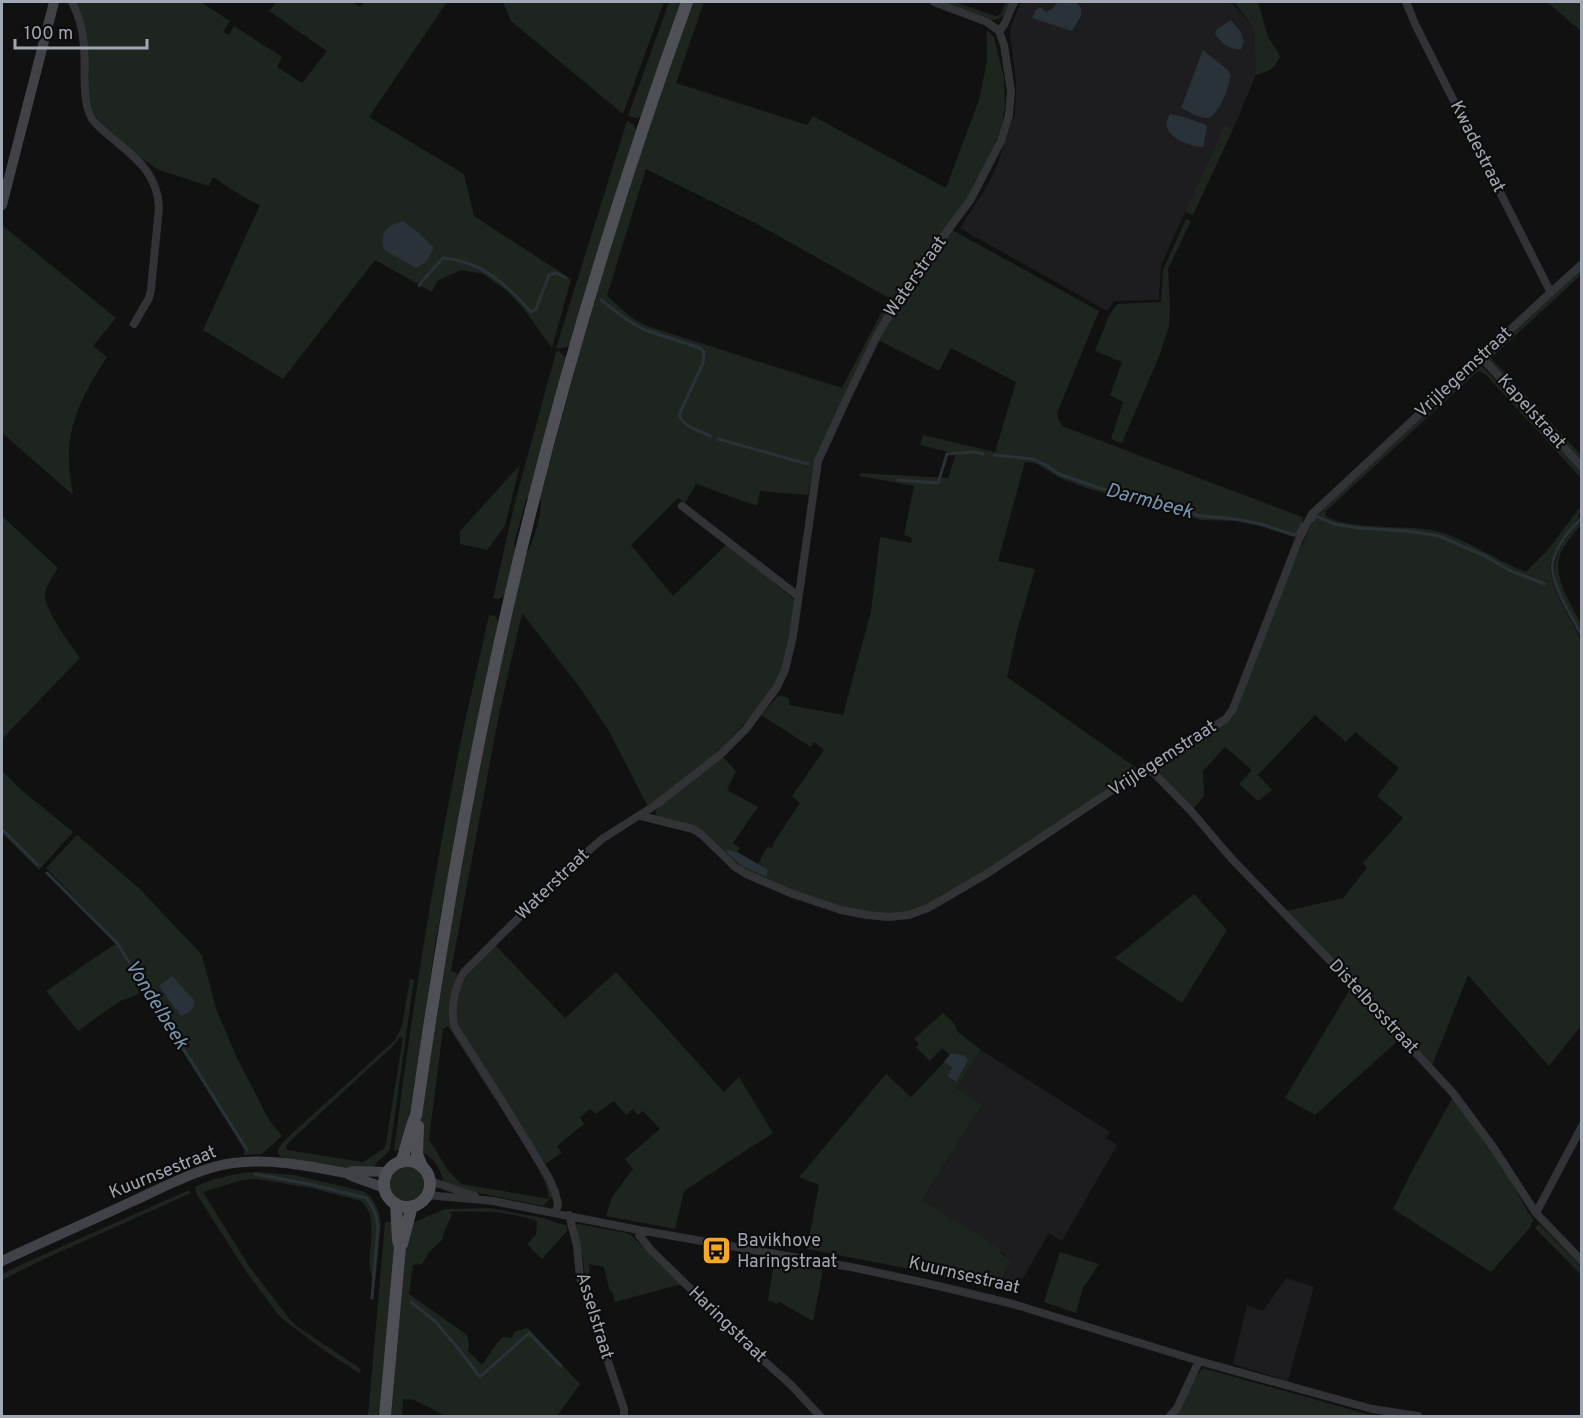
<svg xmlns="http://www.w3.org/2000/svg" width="1583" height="1418" font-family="Overpass,sans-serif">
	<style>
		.built { fill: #1d1d1f }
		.green { fill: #1d251e; fill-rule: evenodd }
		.water { fill: #293238 }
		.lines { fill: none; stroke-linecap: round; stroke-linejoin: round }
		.stream { stroke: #293238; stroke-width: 3 }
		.street { stroke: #323337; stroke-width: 8 }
		.secondary { stroke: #404247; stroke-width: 10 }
		.primary { stroke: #4e5056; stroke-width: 12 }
		.labels { text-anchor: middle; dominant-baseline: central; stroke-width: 4.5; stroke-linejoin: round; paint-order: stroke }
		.street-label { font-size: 18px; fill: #a2a8b3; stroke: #0c0c0d }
		.poi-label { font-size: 18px; fill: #a2a8b3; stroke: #0c0c0d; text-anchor: start }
		.water-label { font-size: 20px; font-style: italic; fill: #7897b0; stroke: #0c0c0d }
	</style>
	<rect width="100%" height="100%" fill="#111112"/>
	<path class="built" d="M1021 2H1231L1254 28 1256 75 1233 129 1225 126 1161 265 1159 300 1114 301 1107 311 960 228 987 186 998 163 1010 125 1015 115 1016 83 1010 35 1011 25Z
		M981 1050 1110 1132 1106 1138 1117 1145 1062 1241 1049 1233 1014 1294 996 1289 1012 1260 922 1200 982 1105 957 1088Z
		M1286 1278 1314 1287 1288 1381 1233 1364 1247 1305 1263 1311Z"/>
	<path class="green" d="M77 2H202V3L230 21 223 32 229 35 234 26 282 57 277 67 302 83 327 51 269 11 275 4 271 2H352L360 7 364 2H447L369 117 464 174 474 216 571 279 552 348 523 308 507 291 483 274 461 270 437 281 432 292 375 260 283 379 203 330 260 205 245 198 213 177 209 186 159 170 138 156 105 128 94 114 89 96 87 45 85 24Z
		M503 2H664L623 114 511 21Z
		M669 2H682L642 116 637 118 628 116Z
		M692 2H704L676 83 807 125 813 116 946 188 979 100 987 61V30L994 37 1004 78 1005 106 1001 128 990 157 967 201 899 294 815 461 808 495 760 491 757 506 696 484 685 503 678 498 631 545 673 596 727 544 794 599 795 607 790 642 783 667 771 693 725 745 694 772 648 807 609 731 581 689 522 613 499 714 451 971 457 973 450 1004 449 1024 470 1055 548 1181 553 1194 552 1197 543 1206 464 1190 443 1181C441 1168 433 1157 421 1152L419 1142 423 1105 452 910 499 668 526 554C534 542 543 511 540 498L593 303 636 165ZM646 169 757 224 889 298 842 388 647 326 631 317 607 296ZM448 1026C468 1058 489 1089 509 1121 520 1139 549 1179 549 1199L462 1184 457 1180 447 1169 429 1139 443 1029Z
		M946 2H955L995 16 1000 15 1006 2H1012C1007 10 1004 19 993 20Z
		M1234 2H1258L1268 37 1278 52 1280 57C1273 70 1269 71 1256 75L1254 28Z
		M1547 2H1581V31Z
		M627 121 634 125 636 130 570 346 564 348H556Z
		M1225 125 1233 129 1193 215 1185 212Z
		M1186 219 1191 221 1168 269 1170 304 1169 326 1160 354 1122 443 1111 439 1123 402 1110 395 1122 362 1095 351 1109 316 1117 304 1161 302 1163 270Z
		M2 225 116 318 93 346 107 357C88 386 70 417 69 452 68 466 71 481 73 495L2 433Z
		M952 230 1099 311 1057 413 1058 418 1062 426 1302 517 1304 525 1298 538 1260 526 1235 521 1201 520 1086 488 1060 478 1037 464 1025 462 998 561 1035 569 1017 631 1007 677 1138 769 1073 815 965 884 927 905 914 911 889 914 876 913 830 905 746 872 708 836 657 816 655 812 657 809 664 803 723 757 736 771 727 790 758 807 733 843 740 848 737 852 727 849 726 850 727 853 767 869 758 864 767 847 772 848 774 842 800 803 792 796 824 750 814 742 811 747 761 715 779 695 789 698V705L843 715 871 611 880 537 911 543 912 538 904 535 914 486 860 476V473L948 478 956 454 920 445 923 435 995 452 1016 382 951 348 939 371 878 340 908 289Z
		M1581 267V275L1491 358 1581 455V462L1487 359 1488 353Z
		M559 351 566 358 531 493 526 500 514 544 516 551 504 596 499 599 493 598 515 502 556 352Z
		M1480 364 1581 471V478L1485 374 1478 371 1326 511 1325 515C1339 529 1403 526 1424 529 1457 532 1494 560 1526 572L1547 551 1581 506C1581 518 1571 527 1564 537 1559 544 1553 554 1551 562 1547 584 1572 620 1581 640V1026L1549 1066 1468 975 1432 1066 1287 911 1343 898 1367 868 1363 863 1403 818 1377 796 1399 768 1355 732 1346 742 1315 715 1258 775 1272 790 1258 801 1239 784 1252 770 1225 747 1203 771 1204 796 1193 809 1160 774 1159 766 1161 761 1224 724 1233 716 1287 578 1310 527 1319 511 1475 366Z
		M520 465 505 526 487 550 460 544V531Z
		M2 516 58 568C53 576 46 585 45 594 44 610 71 645 80 658L2 739Z
		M1581 519V524C1576 532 1562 546 1560 555 1552 577 1572 605 1581 624V631C1563 597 1540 574 1567 537 1572 531 1576 524 1581 519Z
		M489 615 496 616 498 623 474 739 435 945 409 1129 401 1149 394 1151C410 1024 430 896 455 770 465 718 478 666 489 615Z
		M2 771 19 788 73 832 39 870 2 833Z
		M77 835 139 888 202 955 216 1009 237 1058 269 1120 282 1136 262 1154 244 1155V1149L144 990 134 996 120 1001 78 1031 46 991 115 944 96 920 46 868Z
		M1194 894 1227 930 1182 1003 1115 958Z
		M496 946 565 1018 616 972 724 1092 739 1077 773 1133 684 1191 675 1229 606 1216 612 1197 633 1169 625 1159 660 1129 643 1111 638 1115 633 1109 626 1115 614 1101 596 1114 590 1109 580 1117 584 1124 557 1146 562 1153 545 1164 457 1025V1008L460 987 469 971Z
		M410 979 414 980 390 1149C386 1157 376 1160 373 1169H353L281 1157 278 1154V1150L280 1146 288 1137 395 1040 402 1026ZM400 1037 403 1038 385 1148 363 1162 287 1150 286 1145 392 1047Z
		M1352 986 1400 1039 1315 1115 1285 1098Z
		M943 1013 954 1023 958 1032 981 1050 957 1088 982 1105 922 1200 1001 1249 1000 1253 1012 1260 996 1289 905 1268 807 1249 819 1185 799 1177 886 1074 911 1097 944 1062 952 1068 947 1076 955 1082 968 1062 952 1053 950 1055 942 1048 930 1061 916 1047 919 1044 914 1039Z
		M1453 1097 1504 1168 1528 1212 1534 1220 1530 1224 1532 1225 1491 1272 1393 1209 1412 1171Z
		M390 1184a17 17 0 1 1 34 0a17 17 0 1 1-34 0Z
		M256 1172 294 1175 362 1191C374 1196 380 1212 381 1224L375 1283C373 1279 371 1274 370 1270 367 1247 380 1219 361 1201L311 1188 257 1179 242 1180 203 1192 249 1266 288 1317 295 1325 361 1369 359 1373 325 1351 280 1317 247 1273 197 1195 195 1189 196 1186C216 1178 235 1173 256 1172Z
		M189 1190 191 1193 42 1260 2 1280V1274L27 1262Z
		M490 1208 543 1218 567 1226V1231L542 1259 527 1244 536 1235 537 1221C509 1211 480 1211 450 1212L452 1215 444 1232 442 1240 430 1251 422 1264 413 1265 409 1294 467 1335 469 1344 468 1351 482 1365 497 1343 503 1337 512 1338 514 1332 528 1328 580 1384 557 1416H446L414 1400 403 1399 402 1416H391L406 1243 412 1223 445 1209Z
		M392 1221 395 1242 382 1406 377 1416H368L385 1222Z
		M578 1224 627 1233 631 1235 683 1286 678 1285 615 1302 612 1291 610 1292 604 1267 589 1264 590 1280H585L583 1257 574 1225Z
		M1539 1224 1581 1266V1275L1535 1228Z
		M1060 1252 1099 1264 1083 1288 1076 1313 1044 1302Z
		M774 1262 823 1270 813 1321 779 1302 777 1304 768 1300Z
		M1203 1368 1363 1413 1379 1416H1176C1185 1401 1190 1381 1203 1368Z"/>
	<path class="water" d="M1058 2H1076L1081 8V16L1072 31 1032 18 1036 10 1040 7 1046 12 1052 9Z
		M1231 20 1240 31 1244 42 1241 49C1230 50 1220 43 1215 33L1217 29Z
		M1203 50 1228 70C1230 73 1231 74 1230 78 1229 88 1218 117 1207 118 1199 118 1188 111 1181 108Z
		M1170 114 1187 118 1206 125 1207 128 1203 147C1186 146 1157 134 1170 114Z
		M403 221 419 233 434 248 426 262 416 268 384 250C379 233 387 225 403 221Z
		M727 849 737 852 767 869V877L742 866 727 853 726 850Z
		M172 976 194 1000C195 1010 189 1013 181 1016L159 986Z
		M951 1053 965 1056 968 1061 956 1082 947 1076 952 1068 944 1062Z"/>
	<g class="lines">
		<path class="stream" d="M419 286 423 280 443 258C482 261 507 285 531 312L536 309 549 275 556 273 566 278
			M601 300 627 320 645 330 700 348 704 352 703 363 679 415C683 427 699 430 710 436
			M718 439 808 464
			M994 455 1033 459 1046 465 1059 474 1099 488 1201 516 1236 519 1261 524 1294 535 1297 533 1302 524
			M898 480 938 483 947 454 974 452 983 454
			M1582 517C1571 529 1557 544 1553 561 1548 581 1572 617 1582 636
			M1313 521 1316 516 1334 524 1359 528 1408 531 1439 536 1485 556 1511 571 1545 584
			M2 829 38 865
			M47 873 117 943 247 1150
			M255 1174 309 1184 366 1198C374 1207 376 1215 378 1227L372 1298
			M411 1302 435 1321 461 1352 480 1377 529 1333 561 1366"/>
		<path class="street" d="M72 2C79 15 83 30 84 46 86 67 81 100 92 119 97 126 106 133 112 138 136 158 158 174 159 208L151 289 149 298 134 324
			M1406 2 1416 26 1550 291
			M999 31 1004 25 1014 2
			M1481 357 1582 467
			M682 506 798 596
			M1148 767 1191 811 1231 858 1342 973 1453 1093 1493 1147 1536 1213 1582 1261
			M641 816 693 829 702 835 735 867 746 874 793 894 841 910 867 915 889 917 909 915 928 908 988 873 1159 759 1226 719 1233 709 1299 539 1312 514C1402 431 1491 346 1582 264
			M430 1181 475 1196
			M427 1195 493 1201 639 1230 856 1268 930 1284 1013 1304 1199 1361 1372 1409 1418 1416
			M556 1212 558 1204 555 1192 549 1178 502 1101 454 1026C451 1009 454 987 464 972L568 869 602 839 657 804 721 754 746 729 777 687 785 670 793 636 818 461 847 398 878 334 905 288 971 199 1001 141 1009 115 1011 91 1004 45 999 31 987 22 934 2
			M1536 1213 1582 1126
			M569 1215 577 1246 580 1278 624 1409V1416
			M639 1230V1235L650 1249 762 1359 791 1385 820 1416
			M1170 1416 1177 1408 1199 1361"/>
		<path class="secondary" d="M2 205 54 2
			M346 1173 354 1177 385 1188
			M2 1261C44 1241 88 1222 131 1202 160 1189 200 1167 233 1163 271 1158 308 1166 346 1173L354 1171 388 1172"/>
		<path class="primary" d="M418 1126 417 1154 422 1167
			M384 1184a23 23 0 1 1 46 0a23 23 0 1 1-46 0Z
			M401 1162C407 1149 410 1126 416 1116 440 946 469 777 507 610 554 404 615 201 687 2
			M402 1244 412 1206
			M385 1416 400 1247 398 1240 396 1204"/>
	</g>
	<defs>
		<symbol id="bus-square" viewBox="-11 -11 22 22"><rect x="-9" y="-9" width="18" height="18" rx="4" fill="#f4a827" stroke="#0c0c0d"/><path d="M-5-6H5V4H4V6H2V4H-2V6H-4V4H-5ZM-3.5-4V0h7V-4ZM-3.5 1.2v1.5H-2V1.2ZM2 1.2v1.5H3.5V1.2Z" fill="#111"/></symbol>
	</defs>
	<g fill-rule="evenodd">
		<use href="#bus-square" x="700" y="1234" width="33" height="33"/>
	</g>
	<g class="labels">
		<g class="street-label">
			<text transform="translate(1477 147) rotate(63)">Kwadestraat</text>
			<text transform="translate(916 277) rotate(-55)">Waterstraat</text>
			<text transform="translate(1464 373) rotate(-43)">Vrijlegemstraat</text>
			<text transform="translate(1531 412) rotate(48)">Kapelstraat</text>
			<text transform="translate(1163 759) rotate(-33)">Vrijlegemstraat</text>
			<text transform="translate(553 885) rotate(-44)">Waterstraat</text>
			<text transform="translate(1373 1007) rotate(47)">Distelbosstraat</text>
			<text transform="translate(163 1173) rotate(-22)">Kuurnsestraat</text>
			<text transform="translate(964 1276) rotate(13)">Kuurnsestraat</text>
			<text transform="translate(594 1316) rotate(73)">Asselstraat</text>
			<text transform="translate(727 1325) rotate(44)">Haringstraat</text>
		</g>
		<g class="poi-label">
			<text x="737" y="1241">Bavikhove<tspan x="737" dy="21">Haringstraat</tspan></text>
		</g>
		<g class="water-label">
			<text transform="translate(1149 502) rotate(15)">Darmbeek</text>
			<text transform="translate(156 1005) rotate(58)">Vondelbeek</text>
		</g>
	</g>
	<rect width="1583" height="1418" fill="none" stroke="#a2a8b3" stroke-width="6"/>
	<path d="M15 39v9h132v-9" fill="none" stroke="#a2a8b3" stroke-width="3"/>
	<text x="24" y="39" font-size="18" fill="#a2a8b3" stroke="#0c0c0d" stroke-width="4.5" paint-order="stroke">100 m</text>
</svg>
